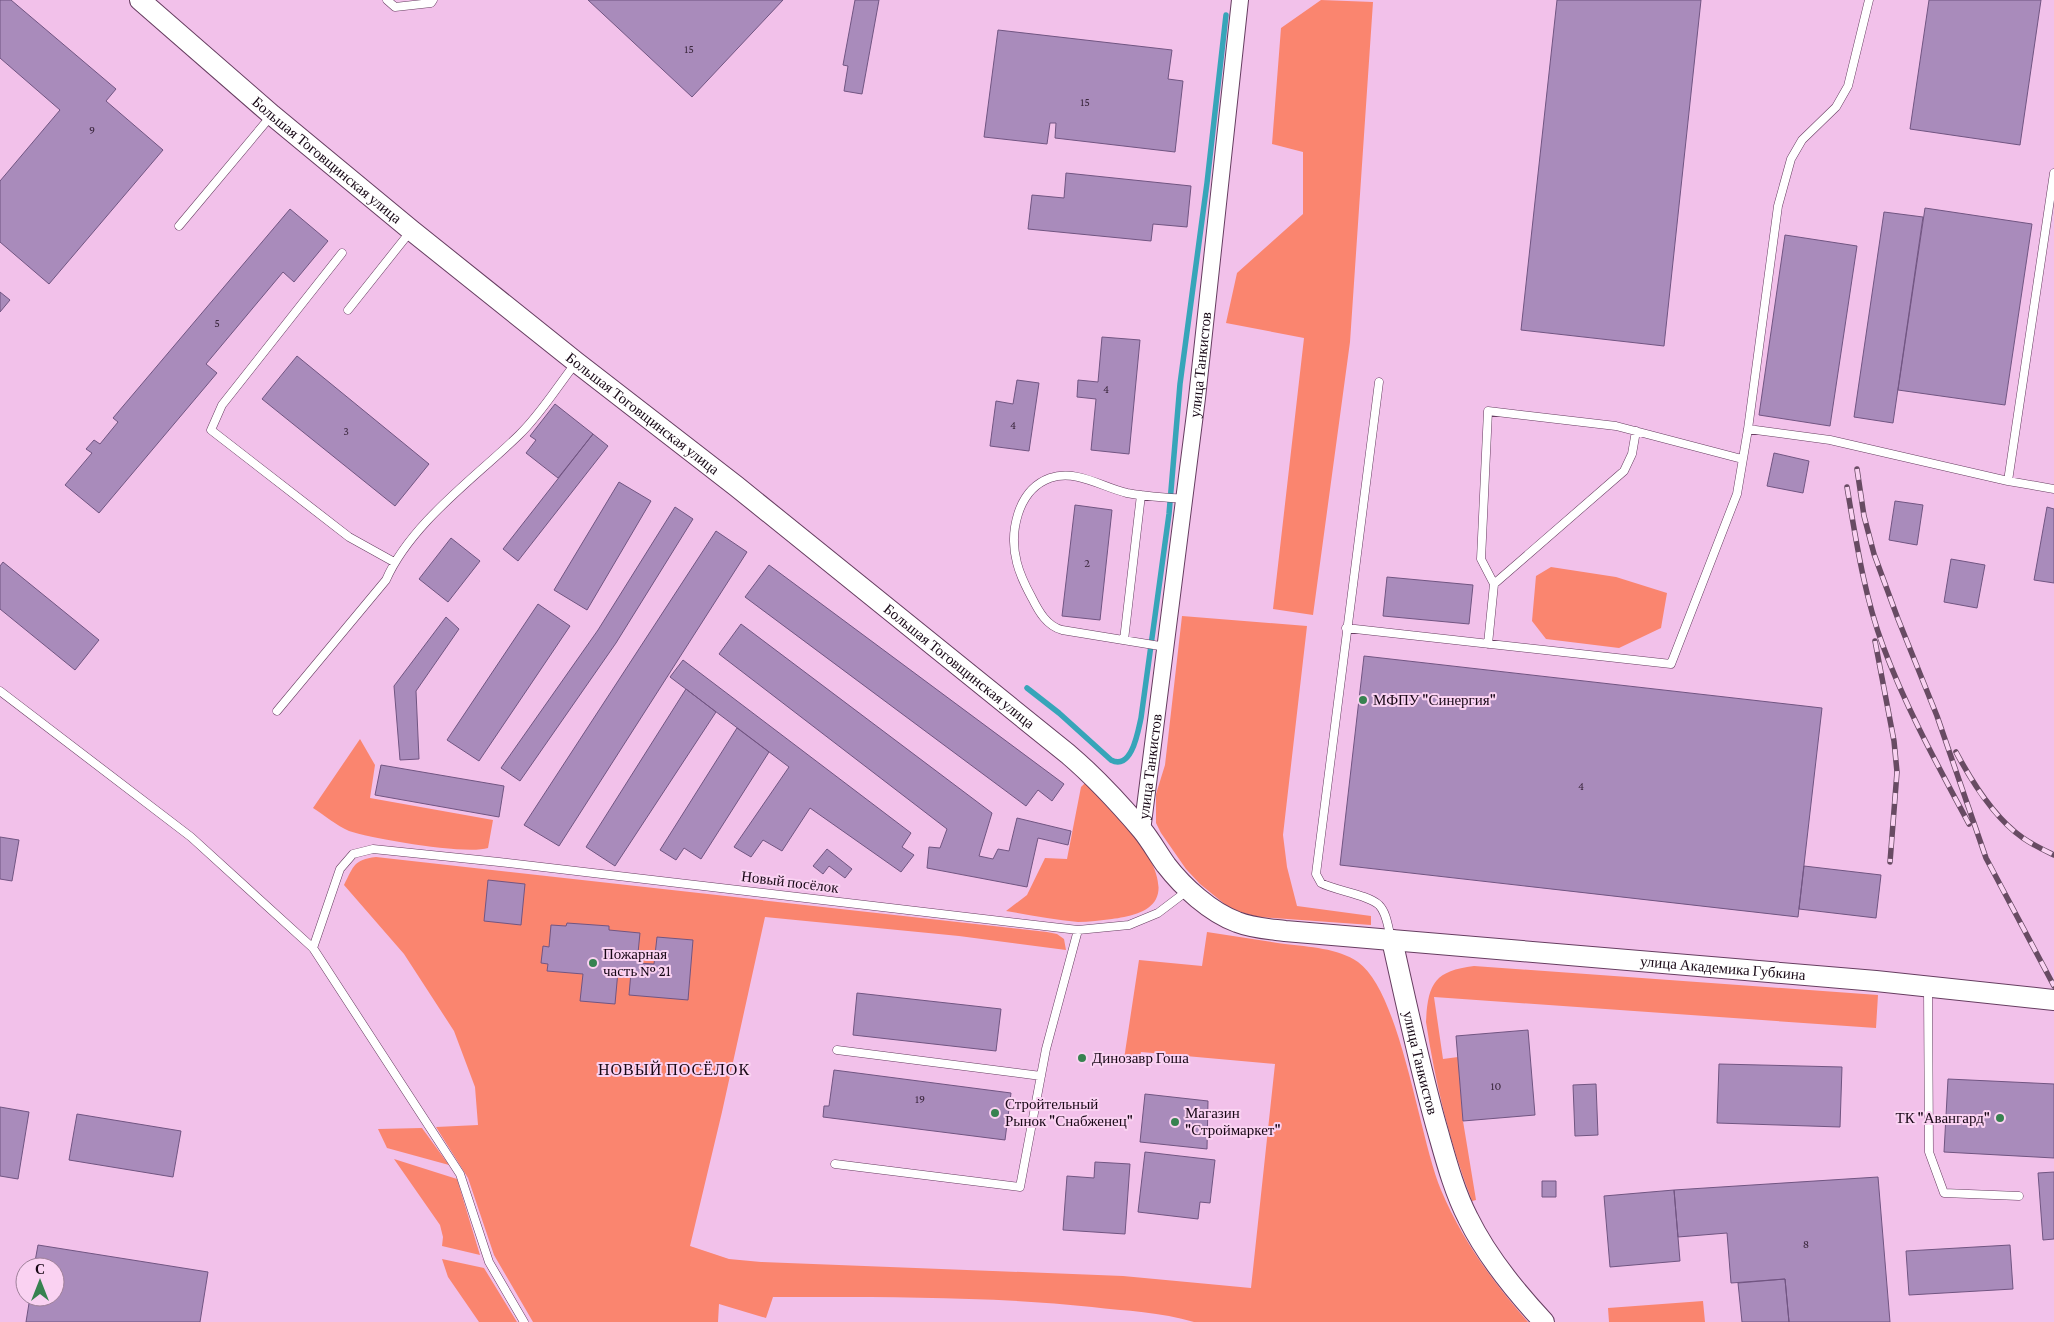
<svg xmlns="http://www.w3.org/2000/svg" width="2054" height="1322" font-family="'Crimson Pro',serif">
	<style>
		.green { fill: #fa856f }
		.lines { fill: none; stroke-linecap: round; stroke-linejoin: round }
		.stream { stroke: #37a5b9; stroke-width: 5.5 }
		.building { fill: #a98bbb; stroke: #715582 }
		.service-casing { stroke: #663d60; stroke-width: 9 }
		.minor-casing { stroke: #663d60; stroke-width: 18 }
		.tertiary-casing { stroke: #663d60; stroke-width: 22 }
		.service { stroke: #fff; stroke-width: 8 }
		.minor { stroke: #fff; stroke-width: 16 }
		.tertiary { stroke: #fff; stroke-width: 20 }
		.rail-casing { stroke: #684b63; stroke-width: 5.5 }
		.rail { stroke: #fad2f2; stroke-width: 4; stroke-dasharray: 11; stroke-linecap: butt }
		.poi-dot { fill: #378250; stroke: #fad2f2; stroke-width: 2 }
		.labels { text-anchor: middle; dominant-baseline: central; stroke-width: 4; stroke-linejoin: round; paint-order: stroke }
		.number-label { font-size: 12px; fill: #3c283e }
		.street-label { font-size: 15px; fill: #170715; stroke: #fad2f2 }
		.poi-label { font-size: 15px; fill: #170715; stroke: #fad2f2; text-anchor: start }
		.neighbourhood-label { font-size: 16px; letter-spacing: 1px; fill: #170715; stroke: #fad2f2 }
	</style>
	<rect width="100%" height="100%" fill="#f2c1ea"/>
	<path class="green" d="M1321 0 1373 2 1350 342 1313 615 1273 609 1304 338 1226 323 1237 273 1303 214V152L1272 144 1281 28Z
		M1551 567 1616 577 1667 593 1661 628 1619 648 1546 639 1532 621 1536 576Z
		M1182 616 1307 626 1283 835 1287 867 1297 906 1371 916V925L1259 917 1240 912 1227 906 1200 884 1186 869 1161 833 1156 823V794L1165 765Z
		M360 739 375 765 370 798 493 820 488 848C466 855 373 839 349 831 337 826 324 815 313 808Z
		M1088 780C1109 801 1172 868 1156 899 1149 913 1127 917 1112 919 1101 920 1089 922 1078 922 1054 920 1030 915 1006 911L1027 895 1045 858 1067 859 1081 787Z
		M376 857 1047 932 1057 934 1064 939 1066 950 959 936 765 917 722 1112 690 1246 729 1259 761 1262 1123 1276 1251 1288 1275 1064 1141 1052 1139 1061 1124 1059 1139 960 1202 966 1207 932C1233 936 1259 940 1285 944 1309 947 1338 948 1358 962 1401 993 1419 1137 1441 1190 1462 1240 1493 1282 1528 1322H1194C1161 1312 1126 1311 1092 1307 987 1296 879 1297 773 1297L766 1318 719 1304 718 1322H533L494 1255 468 1178 436 1127 478 1125 475 1087 454 1031 404 954 344 885C354 866 353 860 376 857Z
		M1474 966 1878 995 1876 1028 1434 997 1443 1059 1458 1057 1463 1121 1476 1200 1472 1201C1450 1144 1435 1082 1426 1022 1428 984 1434 971 1474 966Z
		M422 1128 449 1165 387 1148 378 1129Z
		M394 1159 457 1179 480 1255 442 1246 443 1237 440 1225Z
		M442 1259 484 1268 517 1322H479L448 1277Z
		M1703 1301 1705 1322H1609L1608 1308Z"/>
	<g class="lines">
		<path class="stream" d="M1027 688 1059 713 1111 760C1132 771 1138 731 1141 718L1169 514 1180 384 1207 183 1226 15"/>
	</g>
	<path class="building" d="M0 0H11L116 89 106 101 163 150 49 284 0 242V181L60 110 0 58Z
		M588 0H783L692 97Z
		M855 0H879L862 94 844 91 848 66 843 65Z
		M1557 0H1701L1664 346 1521 330Z
		M1929 0H2041L2020 145 1910 129Z
		M998 30 1172 50 1168 79 1183 81 1175 152 1055 138 1056 123H1050L1047 144 984 137Z
		M1066 173 1191 186 1187 227 1153 224 1151 241 1028 229 1032 195 1064 198Z
		M1925 208 2032 224 2005 405 1898 390Z
		M290 209 328 241 294 282 283 272 206 364 217 373 99 513 65 485 92 453 86 449 94 440 100 444 118 422 113 418Z
		M1884 212 1923 217 1893 423 1854 417Z
		M1785 235 1857 246 1830 426 1759 415Z
		M0 292 10 300 0 312Z
		M1102 337 1140 340 1129 454 1091 450 1096 399 1077 397 1078 380 1098 382Z
		M297 356 429 464 395 506 262 399Z
		M1017 380 1039 383 1029 451 990 446 996 401 1013 404Z
		M555 404 593 434 558 478 526 453 536 440 530 436Z
		M593 434 608 446 518 561 503 549Z
		M1774 453 1809 461 1803 493 1767 486Z
		M619 482 651 501 587 610 554 590Z
		M1895 501 1923 505 1917 545 1889 540Z
		M1075 505 1112 510 1100 620 1062 616Z
		M675 507 693 519 616 643 520 781 501 768 598 630Z
		M2047 507 2054 509V583L2034 580Z
		M716 531 747 552 559 846 524 825Z
		M451 538 480 561 448 602 419 579Z
		M1951 559 1985 565 1977 608 1944 602Z
		M3 562 99 640 75 670 0 609V566Z
		M769 565 1064 784 1052 801 1038 790 1026 806 745 597Z
		M1387 577 1473 585 1469 624 1383 616Z
		M538 604 570 626 479 761 447 740Z
		M446 617 459 629 416 691 419 759 400 760 394 686Z
		M741 624 992 813 979 856 993 859 998 849 1009 851 1017 818 1071 831 1068 845 1038 838 1027 887 927 868 929 847 940 848 947 829 719 654Z
		M1364 656 1822 708 1798 917 1340 865Z
		M683 660 911 833 902 847 914 855 901 872 810 808 782 851 763 840 751 857 734 847 789 767 670 677Z
		M686 689 716 712 615 866 586 847Z
		M737 728 769 752 701 859 684 848 676 860 660 850Z
		M381 765 504 786 499 817 375 795Z
		M0 837 19 840 12 881 0 879Z
		M827 849 852 869 845 878 829 866 823 874 813 866Z
		M1804 866 1881 875 1876 918 1799 909Z
		M488 880 525 884 521 925 484 921Z
		M567 923 609 926V930L640 933 637 963 654 964 657 937 693 940 688 1000 629 995 631 972 618 971 615 1004 580 1001 583 974 547 971 548 964 541 963 543 946 549 947 551 925 566 926Z
		M857 993 1001 1009 996 1051 853 1035Z
		M1528 1030 1535 1115 1463 1121 1456 1036Z
		M1719 1064 1842 1067 1840 1127 1717 1123Z
		M834 1070 1011 1093 1005 1140 823 1117 824 1106H829Z
		M1948 1079 2054 1084V1158L1944 1152Z
		M1596 1084 1598 1135 1575 1136 1573 1085Z
		M1145 1094 1208 1101 1207 1149 1140 1142Z
		M0 1107 29 1112 18 1179 0 1176Z
		M77 1114 181 1131 173 1177 69 1160Z
		M1145 1152 1215 1160 1210 1203 1200 1202 1198 1219 1138 1212Z
		M1095 1162 1130 1164 1125 1234 1063 1230 1067 1176 1094 1178Z
		M2054 1172V1239L2043 1240 2038 1173Z
		M1878 1177 1890 1322H1789L1785 1279 1731 1283 1727 1233 1678 1237 1674 1190Z
		M1542 1181H1556V1197H1542Z
		M1674 1190 1680 1261 1610 1267 1604 1196Z
		M38 1245 208 1272 200 1322H26L30 1297H55V1267H34Z
		M2010 1245 2013 1289 1909 1295 1906 1251Z
		M1785 1279 1789 1322H1742L1738 1283Z"/>
	<g class="lines">
		<defs>
			<path id="service" d="M387 0 395 7 431 3 433 0
				M179 226 271 116
				M342 253 222 405 211 430 349 537 394 562
				M348 310 410 232
				M1379 382 1316 874 1321 883C1336 891 1367 894 1379 905 1387 913 1388 928 1391 938
				M1748 429 1830 440 2008 481 2054 489
				M2008 481 2054 173
				M1494 584 1624 471 1632 454 1636 431
				M1346 628 1671 664 1737 494 1748 429 1778 206 1791 159 1802 140 1836 107 1848 86 1869 0
				M1124 640 1141 495
				M1488 644 1494 584 1481 559 1488 411 1616 426 1742 459
				M1166 647 1062 630C1047 626 1039 612 1032 598 1026 587 1020 575 1017 563 1009 533 1017 490 1050 478 1076 469 1102 487 1127 493 1146 497 1166 497 1184 499
				M0 691 191 837 313 948 460 1174 489 1262 524 1322
				M277 711 386 580C411 523 475 478 519 435 540 415 557 387 575 364
				M313 948 340 869 353 854 373 849 499 862 1078 930 1129 925 1158 913 1187 891
				M1928 988 1929 1152 1944 1193 2019 1196
				M837 1050 1041 1076
				M835 1164 1020 1187 1046 1049 1078 930"/>
			<g id="minor">
				<path id="s1" d="M1142 831 1197 398 1240 0"/>
			</g>
			<g id="tertiary">
				<path id="s2" d="M140 0 272 115 411 230 576 362 736 486 1068 754C1095 777 1119 803 1142 830 1151 841 1158 854 1166 865 1183 887 1210 912 1237 922 1252 928 1269 929 1285 931L1876 981 2054 1000"/>
				<path id="s3" d="M1392 940C1406 1002 1419 1064 1436 1125 1445 1156 1453 1189 1468 1218 1487 1257 1515 1291 1544 1322"/>
			</g>
		</defs>
		<use href="#service" class="service-casing"/>
		<use href="#minor" class="minor-casing"/>
		<use href="#tertiary" class="tertiary-casing"/>
		<use href="#service" class="service"/>
		<use href="#minor" class="minor"/>
		<use href="#tertiary" class="tertiary"/>
		<defs>
			<path id="rail" d="M1857 469 1864 516 1874 554 1898 619 1937 716 1986 858 2054 986
				M1847 487C1856 540 1864 595 1883 646 1906 708 1938 766 1969 824
				M1875 641 1894 741 1897 772 1890 862
				M1956 752C1972 782 1994 818 2023 838 2033 845 2044 850 2054 855"/>
		</defs>
		<use href="#rail" class="rail-casing"/>
		<use href="#rail" class="rail"/>
	</g>
	<g class="poi-dot">
		<circle cx="1363" cy="700" r="5"/>
		<circle cx="593" cy="963" r="5"/>
		<circle cx="1082" cy="1058" r="5"/>
		<circle cx="995" cy="1113" r="5"/>
		<circle cx="2000" cy="1118" r="5"/>
		<circle cx="1175" cy="1122" r="5"/>
	</g>
	<g class="labels">
		<g class="number-label">
			<text x="689" y="49">15</text>
			<text x="1085" y="102">15</text>
			<text x="92" y="130">9</text>
			<text x="217" y="323">5</text>
			<text x="1106" y="389">4</text>
			<text x="1013" y="425">4</text>
			<text x="346" y="431">3</text>
			<text x="1087" y="563">2</text>
			<text x="1581" y="786">4</text>
			<text x="1496" y="1086">10</text>
			<text x="920" y="1099">19</text>
			<text x="1806" y="1244">8</text>
		</g>
		<g class="street-label">
			<text stroke="none"><textPath href="#s2" startOffset="246">Большая Тоговщинская улица</textPath></text>
			<text stroke="none"><textPath href="#s1" startOffset="470">улица Танкистов</textPath></text>
			<text stroke="none"><textPath href="#s2" startOffset="651">Большая Тоговщинская улица</textPath></text>
			<text stroke="none"><textPath href="#s2" startOffset="1056">Большая Тоговщинская улица</textPath></text>
			<text stroke="none"><textPath href="#s1" startOffset="65">улица Танкистов</textPath></text>
			<text transform="translate(790 882) rotate(7)">Новый посёлок</text>
			<text stroke="none"><textPath href="#s2" startOffset="1925">улица Академика Губкина</textPath></text>
			<text stroke="none"><textPath href="#s3" startOffset="126">улица Танкистов</textPath></text>
		</g>
		<g class="poi-label">
			<text x="1373" y="700">МФПУ "Синергия"</text>
			<text x="603" y="954">Пожарная<tspan x="603" dy="17">часть № 21</tspan></text>
			<text x="1092" y="1058">Динозавр Гоша</text>
			<text x="1005" y="1104">Стройтельный<tspan x="1005" dy="17">Рынок "Снабженец"</tspan></text>
			<text x="1185" y="1113">Магазин<tspan x="1185" dy="17">"Строймаркет"</tspan></text>
			<text x="1990" y="1118" text-anchor="end">ТК "Авангард"</text>
		</g>
		<g class="neighbourhood-label">
			<text x="674" y="1069">НОВЫЙ ПОСЁЛОК</text>
		</g>
	</g>
	<g transform="translate(40 1282)"><circle r="24" fill="#fad2f2" stroke="#9f819a"/>
	<path d="M0-4L9 19L0 12L-9 19Z" fill="#378250"/>
	<text y="-8" font-size="14" font-weight="bold" text-anchor="middle" fill="#170715">С</text>
	</g>
</svg>
